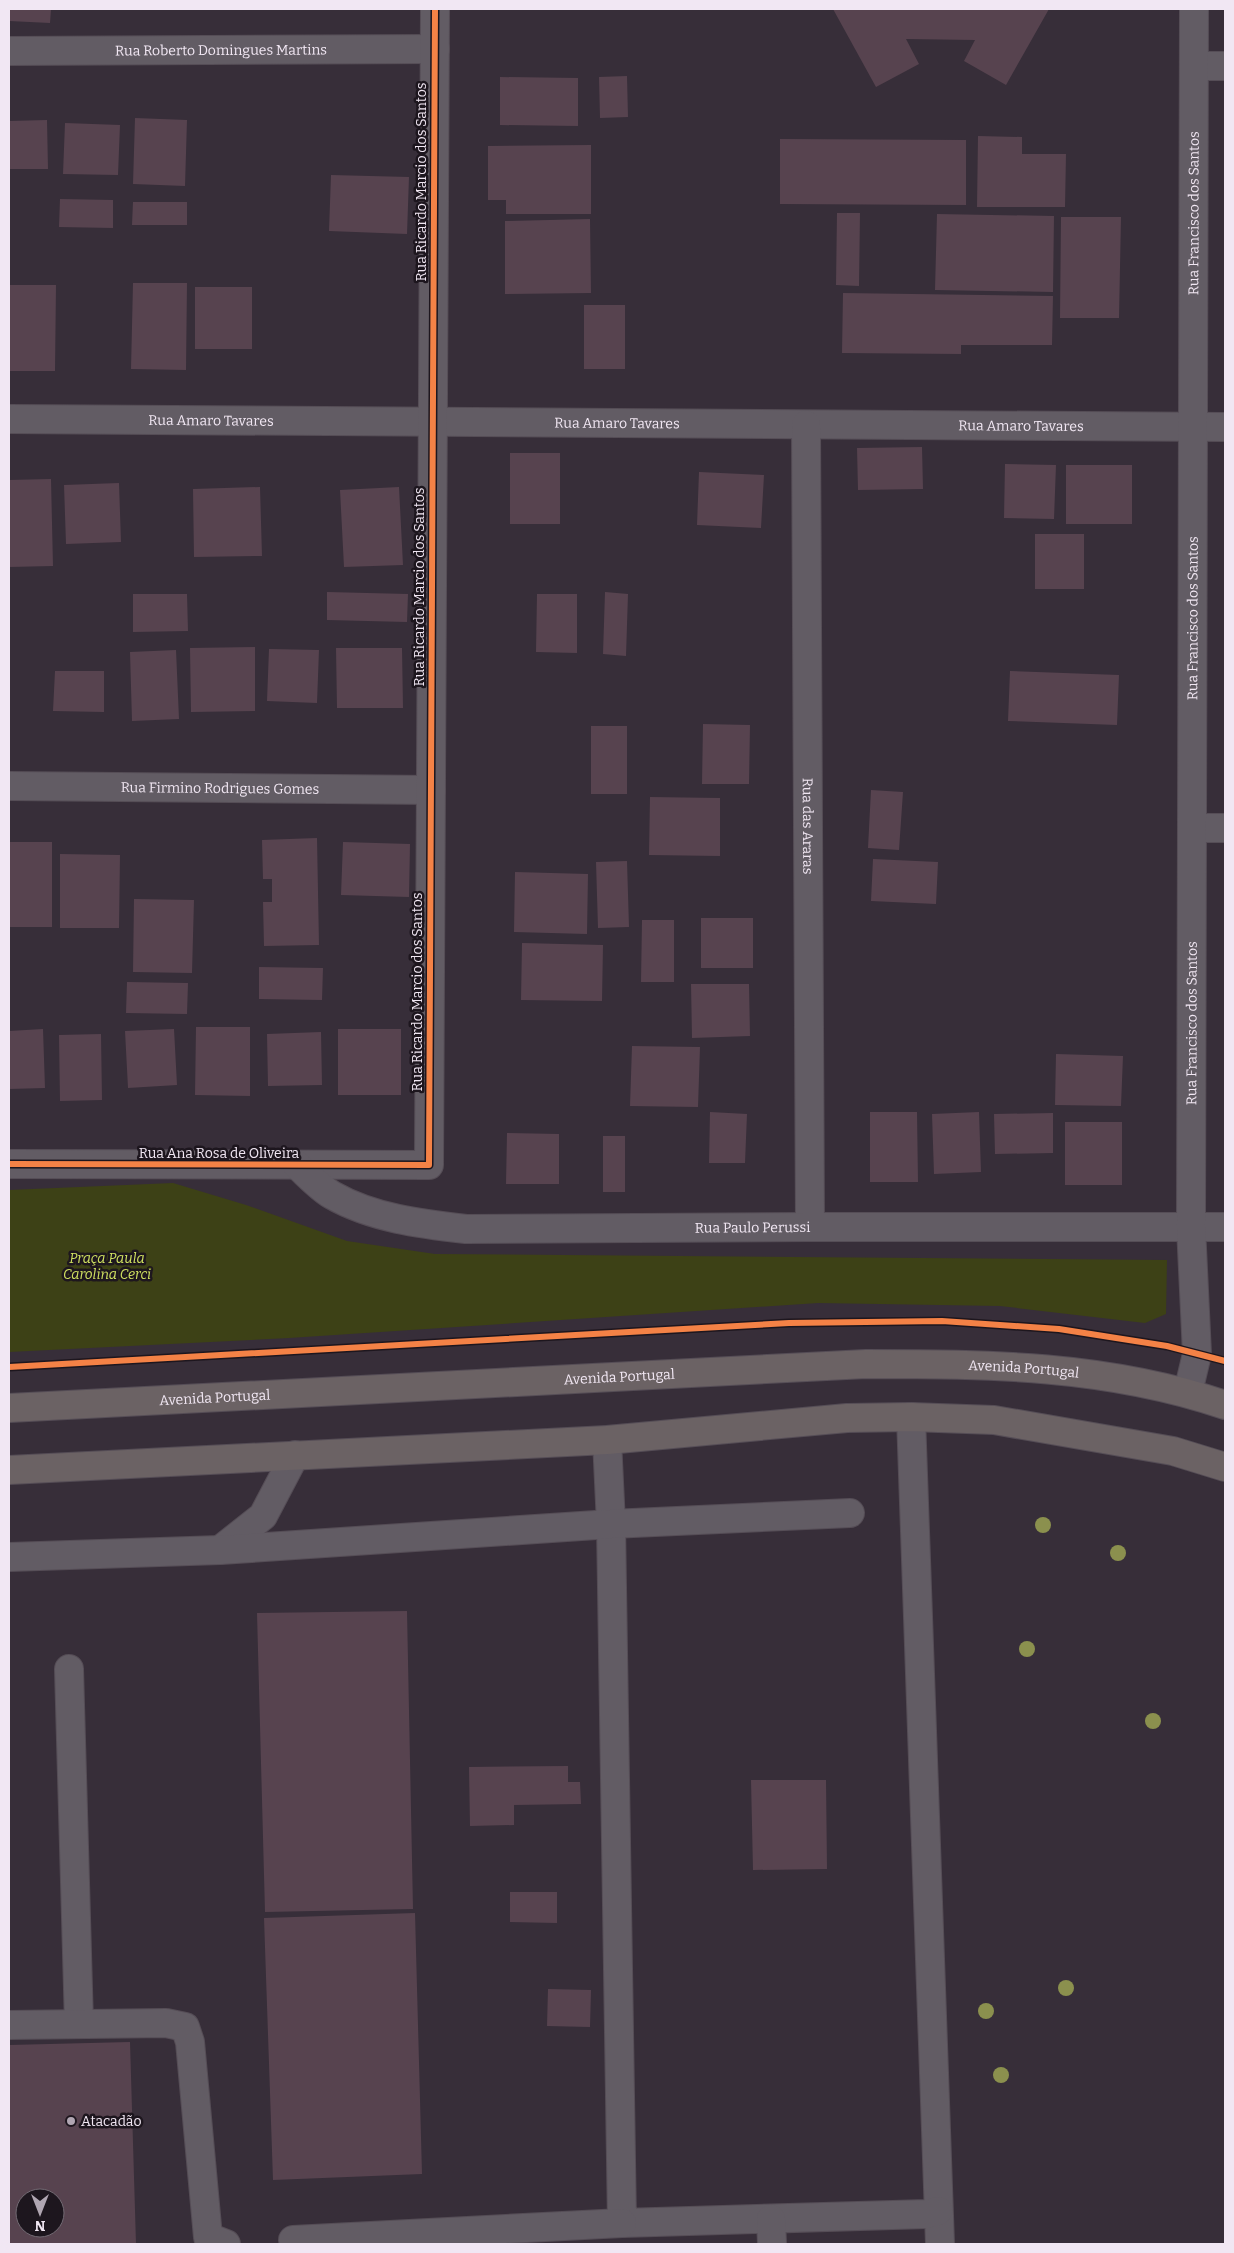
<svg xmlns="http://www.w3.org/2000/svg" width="1234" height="2253" font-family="Bitter,serif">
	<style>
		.green { fill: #3d4116 }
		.building { fill: #57434f; fill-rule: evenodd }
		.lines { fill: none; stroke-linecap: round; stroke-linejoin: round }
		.minor-casing { stroke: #554d56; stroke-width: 30 }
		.major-casing { stroke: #554d56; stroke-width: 30 }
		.minor { stroke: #625c64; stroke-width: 28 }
		.major { stroke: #6b6264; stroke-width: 28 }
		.cycleway-casing { stroke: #1d161e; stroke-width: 9 }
		.cycleway { stroke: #f48246; stroke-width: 6 }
		.tree { fill: #8b904e }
		.poi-dot { fill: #b0a6b2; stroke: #1d161e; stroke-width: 2 }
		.labels { text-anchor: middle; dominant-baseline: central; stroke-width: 5; stroke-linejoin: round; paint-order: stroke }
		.street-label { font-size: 14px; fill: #f1e7f3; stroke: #1d161e }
		.park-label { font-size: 14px; font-style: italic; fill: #cfe060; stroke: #1d161e }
		.poi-label { font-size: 14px; fill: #f1e7f3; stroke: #1d161e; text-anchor: start }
	</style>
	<rect width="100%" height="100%" fill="#372e39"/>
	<path class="green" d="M173 1183 246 1205 347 1241 435 1254 1167 1260 1166 1314 1145 1323 1000 1306 818 1303 289 1338 9 1352V1190Z"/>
	<path class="building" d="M9 9H51L50 23 9 21Z
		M833 9H1049L1006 85 964 61 975 40 906 39 919 64 876 87Z
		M627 76 628 117 600 118 599 77Z
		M500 77 578 78V126L500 125Z
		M135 118 187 120 185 186 133 184Z
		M47 120 48 169H9V121Z
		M65 123 120 125 118 175 63 174Z
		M978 136 1022 137V154H1066L1065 207H977Z
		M780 139 966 140V205L780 204Z
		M591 145V214H506V200H488V146Z
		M331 175 409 177 407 234 329 231Z
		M60 199 113 200V228L59 227Z
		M133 202H187V225H132Z
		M837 213H860L859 286 836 285Z
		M937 214 1054 216 1053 292 935 290Z
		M1061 217H1121L1119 318H1060Z
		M590 219 591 293 505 294V221Z
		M133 283H187L186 370 131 369Z
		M9 285H56L55 371H9Z
		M195 287H252V349H195Z
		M843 293 1053 296 1052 345H961V354L842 353Z
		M584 305H625V369H584Z
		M922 447 923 489 858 490 857 448Z
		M510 453H560V524H510Z
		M1005 464 1056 465 1054 519 1004 518Z
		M1066 465H1132V524H1066Z
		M699 472 764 475 761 528 697 525Z
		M51 479 53 566 9 567V480Z
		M119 483 121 542 66 544 64 485Z
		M260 487 262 556 194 557 193 489Z
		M399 487 403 565 344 567 340 490Z
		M1035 534H1084V589H1035Z
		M327 592 408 594 407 622 327 620Z
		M605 592 628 594 626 656 603 654Z
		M133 594H187L188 631 133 632Z
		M537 594H577V653L536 652Z
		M255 647V711L191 712 190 648Z
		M336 648H402L403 708H337Z
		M269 649 319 650 317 703 267 701Z
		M176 650 179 719 132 721 130 652Z
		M55 671H104V712L53 711Z
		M1010 671 1119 675 1117 725 1008 721Z
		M703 724 750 725 749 784H702Z
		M591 726H627V794H591Z
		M871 790 903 792 899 850 868 848Z
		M650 797 720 798V856L649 855Z
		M317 838 319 945 264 946 263 902H272V879H263L262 840Z
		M9 842H52V927H9Z
		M343 842 410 844 409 897 341 895Z
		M60 854 120 855 119 928H60Z
		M873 859 938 862 936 904 871 901Z
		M627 861 629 927 598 928 596 862Z
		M515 872 588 874 587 934 514 932Z
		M134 899 194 900 192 973 133 972Z
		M701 918H753V968H701Z
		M642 920H674V982H641Z
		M522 943 603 945 602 1001 521 1000Z
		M259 967 323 968 322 1000 259 999Z
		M127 982 188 983 187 1014 126 1013Z
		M691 984H749L750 1036 692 1038Z
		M196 1027H250V1096L195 1095Z
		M43 1029 45 1088 9 1089V1031Z
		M174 1029 177 1085 128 1088 125 1031Z
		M338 1029H401V1095H338Z
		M321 1032 322 1085 268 1086 267 1034Z
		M101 1034 102 1100 60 1101 59 1035Z
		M632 1046 700 1047 698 1107 630 1106Z
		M1056 1054 1123 1056 1121 1106 1055 1105Z
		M710 1112 747 1114 745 1163H709Z
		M870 1112H917L918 1182H870Z
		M979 1112 981 1172 934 1174 932 1114Z
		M1053 1113V1153L995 1154 994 1114Z
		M1065 1122H1122V1185H1065Z
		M507 1133 559 1134V1184H506Z
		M603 1136H625V1192H603Z
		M407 1611 413 1909 265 1912 257 1613Z
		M568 1766V1782H580L581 1804 514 1805V1825L470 1826 469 1767Z
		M751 1780H826L827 1869 753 1870Z
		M510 1892H557V1923L510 1922Z
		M415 1913 422 2174 273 2180 264 1918Z
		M548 1989 591 1990 590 2027 547 2026Z
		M130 2042 136 2244H9V2045ZM25 2198H55V2228H25Z"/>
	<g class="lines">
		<defs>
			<g id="minor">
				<path id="s1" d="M9 51 435 49"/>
				<path d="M1194 66H1225"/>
				<path id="s2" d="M9 419 1225 427"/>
				<path id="s3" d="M806 425 810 1227"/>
				<path id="s4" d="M9 786 431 790"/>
				<path d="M1192 828H1225"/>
				<path d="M9 1164 429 1165 435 9"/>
				<path id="s5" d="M297 1165C308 1175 320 1188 332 1195 372 1218 421 1224 466 1229L810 1227H1225"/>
				<path id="s6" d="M1188 1392 1197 1354 1191 1227 1194 9"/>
				<path d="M911 1417 940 2244"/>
				<path d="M607 1440 611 1524 622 2223 927 2214 938 2211"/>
				<path d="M220 1550 263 1516 295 1455"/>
				<path d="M9 1557 220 1550 611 1524 850 1513"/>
				<path d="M69 1669 79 2024"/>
				<path d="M9 2025 166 2023 185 2027 190 2042 208 2237 226 2244"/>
				<path d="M771 2219 772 2244"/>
				<path d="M293 2240 622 2223"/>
			</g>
			<g id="major">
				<path id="s7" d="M9 1408 866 1364C989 1364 1107 1365 1225 1405"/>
				<path d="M9 1470 607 1440 847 1418 911 1417 994 1420 1173 1451 1225 1467"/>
			</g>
		</defs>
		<use href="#minor" class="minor-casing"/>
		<use href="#major" class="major-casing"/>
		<use href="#minor" class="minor"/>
		<use href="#major" class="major"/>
		<defs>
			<path id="cycleway" d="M9 1164 429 1165 435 9
				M9 1367 789 1323 942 1321 1059 1329 1167 1346 1225 1361"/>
		</defs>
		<use href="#cycleway" class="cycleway-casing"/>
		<use href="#cycleway" class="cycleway"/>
	</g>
	<g class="tree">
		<circle cx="1043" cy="1525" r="8"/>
		<circle cx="1118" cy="1553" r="8"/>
		<circle cx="1027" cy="1649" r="8"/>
		<circle cx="1153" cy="1721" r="8"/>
		<circle cx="1066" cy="1988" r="8"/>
		<circle cx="986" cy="2011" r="8"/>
		<circle cx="1001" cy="2075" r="8"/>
	</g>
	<circle class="poi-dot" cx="71" cy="2121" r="5"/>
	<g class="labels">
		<g class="street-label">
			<text stroke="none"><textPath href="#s1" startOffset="212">Rua Roberto Domingues Martins</textPath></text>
			<text transform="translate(421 182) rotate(-90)">Rua Ricardo Marcio dos Santos</text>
			<text stroke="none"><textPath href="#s6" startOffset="1180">Rua Francisco dos Santos</textPath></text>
			<text stroke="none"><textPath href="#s2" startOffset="202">Rua Amaro Tavares</textPath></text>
			<text stroke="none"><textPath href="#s2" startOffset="608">Rua Amaro Tavares</textPath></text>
			<text stroke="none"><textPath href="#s2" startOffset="1012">Rua Amaro Tavares</textPath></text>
			<text transform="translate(419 587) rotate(-90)">Rua Ricardo Marcio dos Santos</text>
			<text stroke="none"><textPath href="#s6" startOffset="775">Rua Francisco dos Santos</textPath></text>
			<text stroke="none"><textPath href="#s4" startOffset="211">Rua Firmino Rodrigues Gomes</textPath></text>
			<text stroke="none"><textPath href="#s3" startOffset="401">Rua das Araras</textPath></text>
			<text transform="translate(417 992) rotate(-90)">Rua Ricardo Marcio dos Santos</text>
			<text stroke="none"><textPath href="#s6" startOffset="370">Rua Francisco dos Santos</textPath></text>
			<text x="219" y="1153">Rua Ana Rosa de Oliveira</text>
			<text stroke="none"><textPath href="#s5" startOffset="472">Rua Paulo Perussi</textPath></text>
			<text stroke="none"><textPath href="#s7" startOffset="1016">Avenida Portugal</textPath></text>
			<text stroke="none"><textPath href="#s7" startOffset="611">Avenida Portugal</textPath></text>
			<text stroke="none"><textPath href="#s7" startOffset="206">Avenida Portugal</textPath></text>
		</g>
		<g class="park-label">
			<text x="107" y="1258">Praça Paula<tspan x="107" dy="16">Carolina Cerci</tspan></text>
		</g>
		<g class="poi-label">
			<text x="81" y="2121">Atacadão</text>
		</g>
	</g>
	<rect width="1234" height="2253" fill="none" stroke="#f1e7f3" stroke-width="20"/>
	<g transform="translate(40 2213) rotate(180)"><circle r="24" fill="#1d161e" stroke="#726a73"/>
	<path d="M0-4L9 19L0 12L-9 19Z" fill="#b0a6b2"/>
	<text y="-8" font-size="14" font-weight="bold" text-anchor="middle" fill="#f1e7f3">N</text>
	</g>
</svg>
